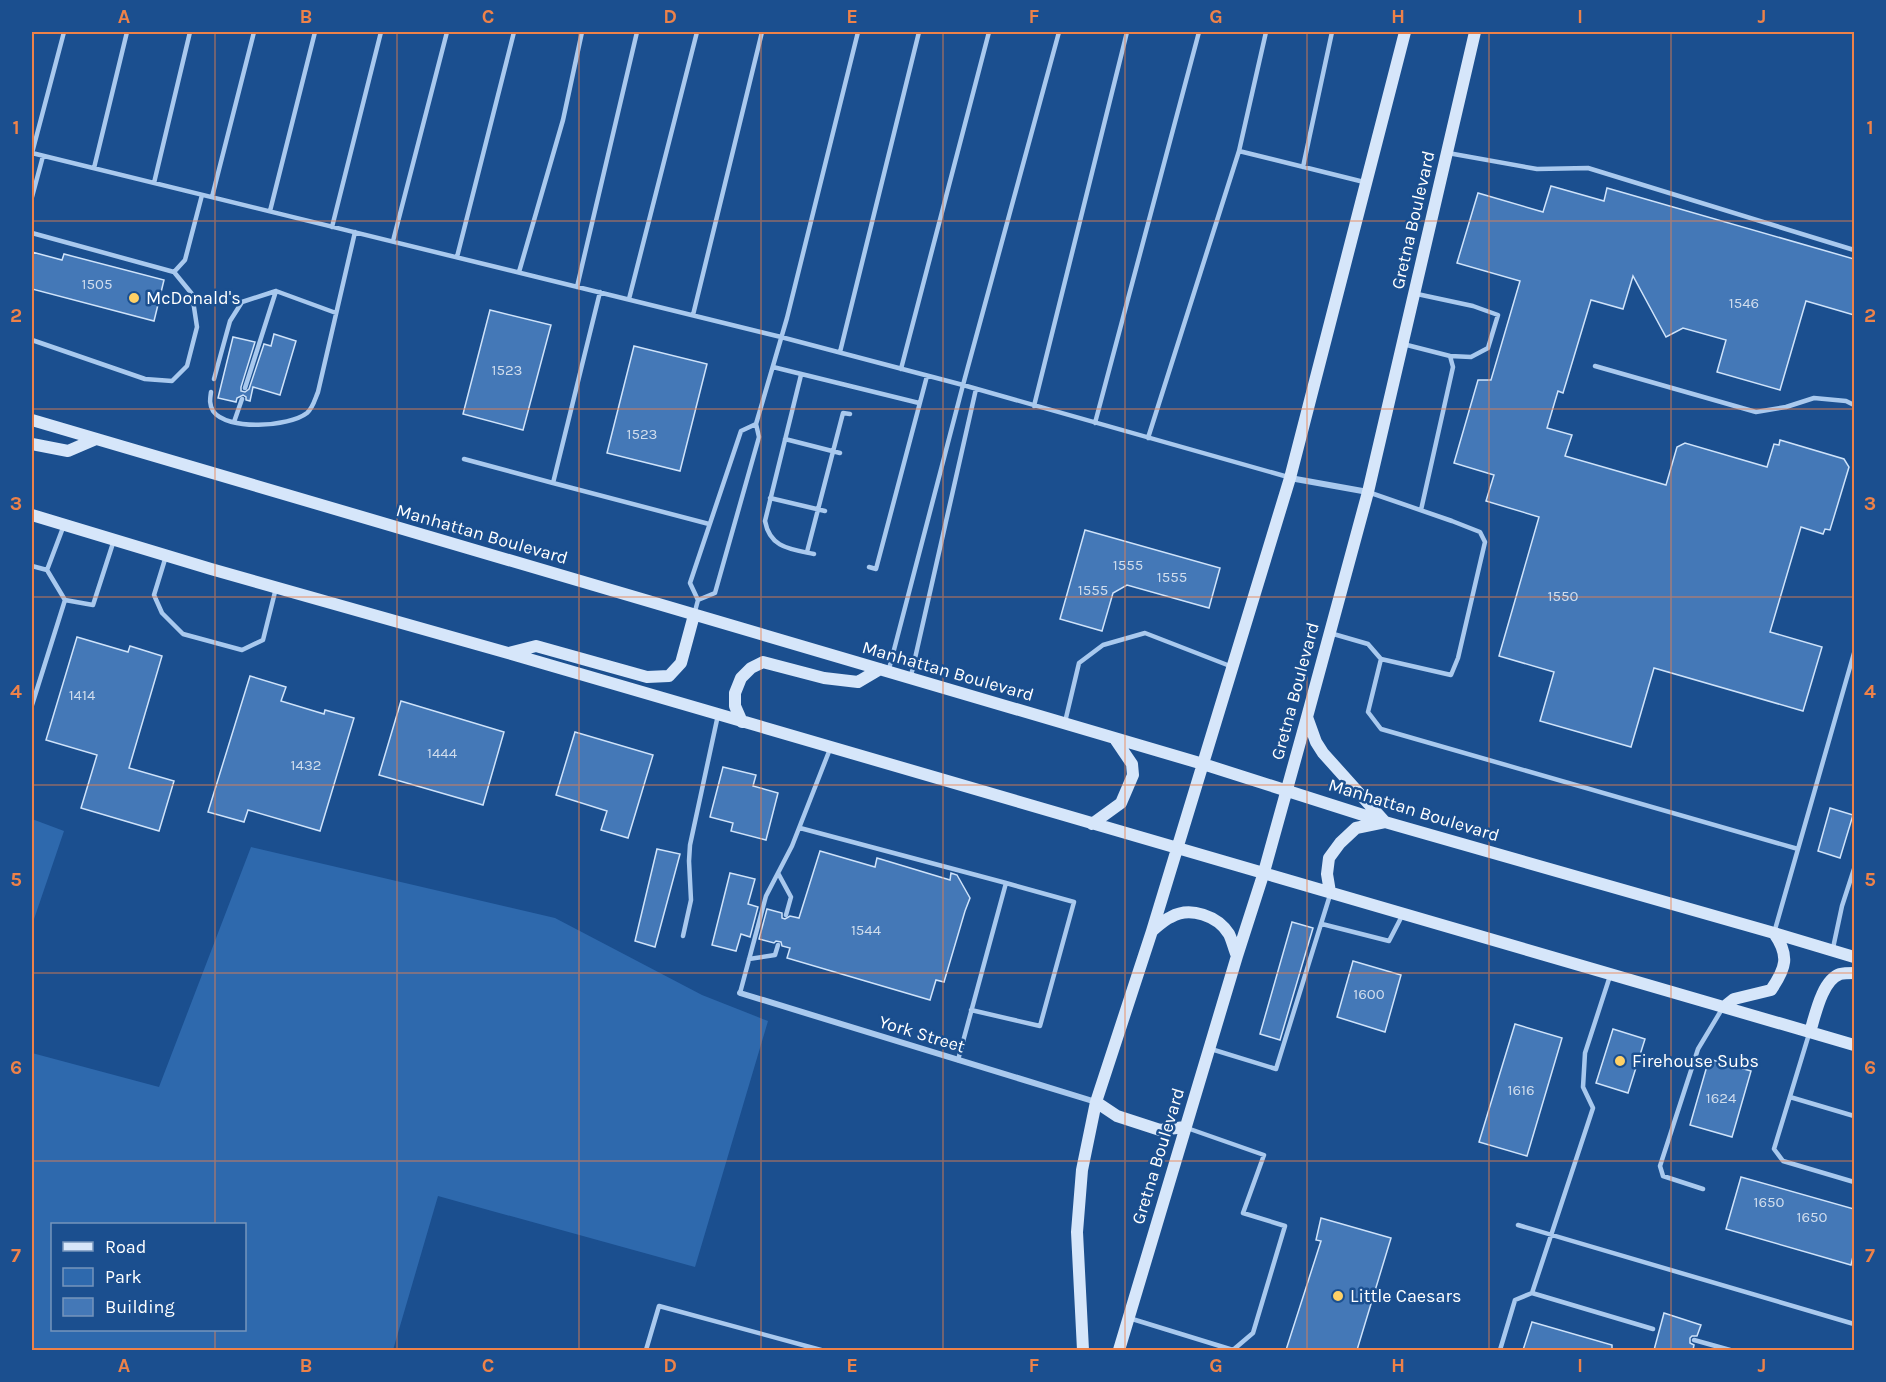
<svg xmlns="http://www.w3.org/2000/svg" width="1886" height="1382" font-family="Karla,sans-serif">
	<style>
		.green { fill: #2e69ad; fill-rule: evenodd }
		.building { fill: #4478b7; stroke: #cfe3fa; stroke-width: 1.5 }
		.lines { fill: none; stroke-linecap: round; stroke-linejoin: round }
		.lane { stroke: #a9c9ee; stroke-width: 4.5 }
		.street { stroke: #a9c9ee; stroke-width: 6 }
		.secondary { stroke: #d6e6fa; stroke-width: 12 }
		.grid { fill: none; stroke: #ee8249; stroke-width: 1.5; stroke-opacity: 0.55 }
		.poi-dot { fill: #ffd166; stroke: #1b4f8f; stroke-width: 2 }
		.labels { text-anchor: middle; dominant-baseline: central; stroke-width: 5; stroke-linejoin: round; paint-order: stroke }
		.number-label { font-size: 15px; fill: #d0dded }
		.street-label { font-size: 18px; fill: #fff; stroke: #1b4f8f }
		.poi-label { font-size: 18px; fill: #fff; stroke: #1b4f8f; text-anchor: start }
		.neatline { fill: none; stroke: #ee8249; stroke-width: 2 }
		.grid-label { font-size: 20px; text-anchor: middle; font-weight: bold; fill: #ee8249 }
	</style>
	<rect width="100%" height="100%" fill="#1b4f8f"/>
	<path class="green" d="M32 819 64 831 32 925Z
		M251 847 555 918 702 995 768 1021 695 1267 438 1196 393 1350H32V1053L159 1087ZM52 1224H244V1330H52Z"/>
	<path class="building" d="M1551 186 1604 201 1607 188 1854 259V315L1806 301 1780 390 1717 372 1726 340 1683 328 1666 337 1633 276 1623 309 1591 300 1563 393 1558 391 1547 428 1572 435 1565 456 1666 485 1677 447 1685 443 1767 467 1774 444 1779 445 1780 440 1844 459 1849 467 1830 530 1825 529 1823 534 1801 527 1770 632 1822 647 1803 711 1654 668 1631 747 1540 721 1554 672 1499 656 1539 517 1486 501 1494 475 1454 463 1478 380H1491L1520 281 1457 263 1478 193 1543 212Z
		M32 252 62 260 64 254 164 280 154 321 32 289Z
		M490 310 551 325 523 430 463 414Z
		M274 334 296 341 280 395 253 387 250 401 246 400V397L243 395 237 398 236 402 218 398 233 337 255 342 241 387V391L245 392 249 389 264 344 271 346Z
		M634 346 707 364 680 471 607 453Z
		M1085 530 1220 568 1209 608 1127 585 1113 593 1102 631 1060 619Z
		M77 637 128 652 130 646 162 656 129 768 174 781 159 831 81 808 97 755 46 740Z
		M250 676 286 687 281 701 324 714 325 710 354 718 320 831 248 810 244 822 208 812Z
		M401 701 504 732 483 805 379 775Z
		M575 732 653 755 628 838 601 830 607 811 556 795Z
		M723 767 756 775 753 786 778 793 766 840 731 831 733 823 710 817Z
		M1830 808 1853 815 1840 858 1818 851Z
		M657 849 680 854 655 947 635 941Z
		M820 851 875 867 877 858 950 880 951 873 957 875 970 898 965 911 944 982 936 980 930 1000 787 958 790 948 782 946 781 942 776 941 774 943 759 939 767 909 782 913V918L785 919 790 916 799 918Z
		M730 873 755 879 748 904 758 907 750 937 741 934 736 951 712 945Z
		M1292 922 1313 928 1280 1040 1260 1034Z
		M1353 961 1401 975 1385 1032 1337 1017Z
		M1515 1024 1562 1038 1527 1156 1479 1142Z
		M1613 1029 1645 1039 1628 1093 1596 1083Z
		M1709 1059 1751 1071 1732 1137 1690 1125Z
		M1741 1177 1854 1209V1252L1851 1265 1726 1229Z
		M1321 1218 1391 1238 1357 1350H1286L1321 1241 1316 1240Z
		M1664 1313 1701 1325 1697 1336H1692L1690 1338V1343L1694 1345 1693 1350H1654Z
		M1532 1322 1612 1345V1350H1523Z"/>
	<g class="lines">
		<path class="lane" d="M1266 32 1239 151 1364 182
			M32 153 781 337 963 385 1288 477
			M32 153 64 32
			M1448 153 1537 169 1588 168 1854 250
			M1303 167 1332 32
			M94 168 127 32
			M154 183 190 32
			M32 197 43 156
			M212 197 254 32
			M270 211 315 32
			M332 227 381 32
			M32 233 174 272 192 294 197 327 187 366 172 381 145 379 32 340
			M393 241 447 32
			M457 257 514 32
			M174 272 185 260 202 195
			M519 272 563 120 582 32
			M577 287 637 32
			M600 292 553 483 709 524
			M629 299 697 32
			M693 315 762 32
			M1403 344 1450 356 1471 357 1488 348 1498 315 1473 306 1417 294
			M840 352 919 32
			M1595 366 1756 412 1786 407 1814 398 1846 401 1854 405
			M773 367 919 403
			M901 369 989 32
			M801 375 765 521C770 548 790 549 814 554
			M214 379 230 321 242 302 276 291 336 313
			M245 388 276 291
			M211 392C210 399 209 404 213 411 227 431 289 427 307 413 313 408 315 399 318 392L355 232
			M1034 406 1127 32
			M234 422 242 399
			M1095 423 1199 32
			M1148 438 1239 151
			M785 439 840 453
			M464 459 553 483
			M1368 492 1452 521 1480 532 1485 542 1458 658 1451 675 1381 659
			M770 498 825 511
			M1421 510 1453 367 1450 356
			M807 552 843 413 850 414
			M166 556 154 595 162 613 183 634 242 650 263 640 276 588
			M32 566 47 570 64 525
			M869 567 876 569 927 376
			M65 600 93 605 114 540
			M698 600 715 593 759 437 756 424 787 318 858 32
			M694 615 698 600 690 583 741 431 756 424
			M1330 633 1368 644 1381 659 1368 712 1381 729 1798 849
			M889 669 963 385 1059 32
			M911 676 976 389
			M32 705 65 600 47 570
			M1065 722 1079 663 1103 645 1145 633 1230 666
			M800 828 1006 883
			M778 873 791 897 786 915
			M1322 924 1389 941 1403 914
			M1774 933 1854 653
			M683 936 691 900 689 861 690 845 718 715
			M1833 948 1842 906 1854 869
			M749 959 775 955 778 945
			M740 993 766 896 792 846 830 749
			M1809 1034 1774 1149 1783 1161 1854 1182
			M1211 1049 1276 1069 1330 895
			M958 1060 1006 883 1074 902 1040 1026 971 1010
			M1790 1097 1854 1116
			M1703 1189 1663 1176 1660 1166 1698 1049 1722 1009
			M1518 1225 1854 1324
			M1532 1293 1593 1108 1583 1087 1585 1053 1610 976
			M1129 1318 1233 1350 1253 1333 1285 1226 1243 1213 1264 1155 1187 1128
			M1694 1340 1730 1350
			M646 1350 659 1306 821 1350
			M1500 1350 1515 1300 1532 1293 1653 1329"/>
		<path class="street" d="M1290 478 1368 492
			M740 993 1096 1102"/>
		<path class="secondary" d="M32 420 1203 764 1385 822 1774 933 1854 957
			M32 444 68 451 96 439
			M32 515 211 569 508 653 1854 1045
			M509 653 536 646 647 677 669 676 681 663 694 615
			M1307 717 1316 742 1323 753 1385 822 1356 828 1340 843 1329 858 1327 874 1330 892
			M742 722 735 706V693L741 678 751 668 763 662 824 678 858 682 880 669
			M1092 824 1121 803 1133 775 1132 764 1115 739
			M1152 931C1158 926 1164 920 1171 917 1190 906 1218 916 1229 934 1232 940 1234 949 1237 956
			M1724 1007 1734 999 1771 990C1786 968 1790 956 1774 933
			M1810 1032C1815 1016 1822 980 1840 974 1844 973 1850 973 1854 973
			M1096 1102 1117 1116 1160 1130 1185 1127
			M1083 1350 1077 1232 1082 1170 1096 1102 1152 931 1290 478 1405 32
			M1119 1350 1237 956 1264 872 1307 717 1368 492 1475 32"/>
	</g>
	<path class="grid" d="M215 32V1224M397 32V1350M579 32V1350M761 32V1350M943 32V1350M1125 32V1350M1307 32V1350M1489 32V1350M1671 32V1350M32 221H1854M32 409H1854M32 597H1854M32 785H1854M32 973H1854M32 1161H1854M215 1330V1350"/>
	<g class="poi-dot">
		<circle cx="134" cy="298" r="6"/>
		<circle cx="1620" cy="1061" r="6"/>
		<circle cx="1338" cy="1296" r="6"/>
	</g>
	<g class="labels">
		<g class="number-label">
			<text x="97" y="284">1505</text>
			<text x="1744" y="303">1546</text>
			<text x="507" y="370">1523</text>
			<text x="642" y="434">1523</text>
			<text x="1128" y="565">1555</text>
			<text x="1172" y="577">1555</text>
			<text x="1093" y="590">1555</text>
			<text x="1563" y="596">1550</text>
			<text x="82" y="695">1414</text>
			<text x="442" y="753">1444</text>
			<text x="306" y="765">1432</text>
			<text x="866" y="930">1544</text>
			<text x="1369" y="994">1600</text>
			<text x="1521" y="1090">1616</text>
			<text x="1721" y="1098">1624</text>
			<text x="1769" y="1202">1650</text>
			<text x="1812" y="1217">1650</text>
		</g>
		<g class="street-label">
			<text transform="translate(1413 220) rotate(-77)">Gretna Boulevard</text>
			<text transform="translate(482 534) rotate(16)">Manhattan Boulevard</text>
			<text transform="translate(948 671) rotate(16)">Manhattan Boulevard</text>
			<text transform="translate(1295 691) rotate(-75)">Gretna Boulevard</text>
			<text transform="translate(1414 810) rotate(17)">Manhattan Boulevard</text>
			<text transform="translate(922 1034) rotate(17)">York Street</text>
			<text transform="translate(1158 1156) rotate(-73)">Gretna Boulevard</text>
		</g>
		<g class="poi-label">
			<text x="146" y="298">McDonald's</text>
			<text x="1632" y="1061">Firehouse Subs</text>
			<text x="1350" y="1296">Little Caesars</text>
		</g>
	</g>
	<rect width="1886" height="1382" fill="none" stroke="#1b4f8f" stroke-width="66"/>
	<rect x="51" y="1223" width="195" height="108" fill="#1b4f8f" stroke="#7695bc" stroke-width="1.5"/>
	<rect x="63" y="1242" width="30" height="9" fill="#d6e6fa" stroke="#7695bc" stroke-width="1.5"/>
	<text x="105" y="1253" font-size="18" fill="#ffffff">Road</text>
	<rect x="63" y="1268" width="30" height="18" fill="#2e69ad" stroke="#7695bc" stroke-width="1.5"/>
	<text x="105" y="1283" font-size="18" fill="#ffffff">Park</text>
	<rect x="63" y="1298" width="30" height="18" fill="#4478b7" stroke="#7695bc" stroke-width="1.5"/>
	<text x="105" y="1313" font-size="18" fill="#ffffff">Building</text>
	<rect x="33" y="33" width="1820" height="1316" class="neatline"/>
	<g class="grid-label">
		<text x="124" y="23">A</text>
		<text x="306" y="23">B</text>
		<text x="488" y="23">C</text>
		<text x="670" y="23">D</text>
		<text x="852" y="23">E</text>
		<text x="1034" y="23">F</text>
		<text x="1216" y="23">G</text>
		<text x="1398" y="23">H</text>
		<text x="1580" y="23">I</text>
		<text x="1762" y="23">J</text>
		<text x="16" y="134">1</text>
		<text x="1870" y="134">1</text>
		<text x="16" y="322">2</text>
		<text x="1870" y="322">2</text>
		<text x="16" y="510">3</text>
		<text x="1870" y="510">3</text>
		<text x="16" y="698">4</text>
		<text x="1870" y="698">4</text>
		<text x="16" y="886">5</text>
		<text x="1870" y="886">5</text>
		<text x="16" y="1074">6</text>
		<text x="1870" y="1074">6</text>
		<text x="16" y="1262">7</text>
		<text x="1870" y="1262">7</text>
		<text x="124" y="1372">A</text>
		<text x="306" y="1372">B</text>
		<text x="488" y="1372">C</text>
		<text x="670" y="1372">D</text>
		<text x="852" y="1372">E</text>
		<text x="1034" y="1372">F</text>
		<text x="1216" y="1372">G</text>
		<text x="1398" y="1372">H</text>
		<text x="1580" y="1372">I</text>
		<text x="1762" y="1372">J</text>
	</g>
</svg>
